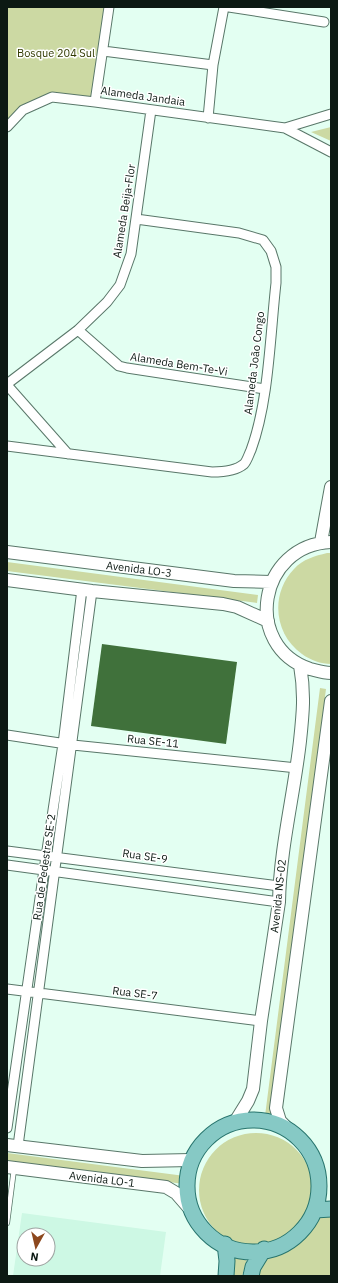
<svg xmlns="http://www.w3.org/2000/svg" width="338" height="1283" font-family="'IBM Plex Sans',sans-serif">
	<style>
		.built { fill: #cdf8e4; fill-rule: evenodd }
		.green { fill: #ccd9a3 }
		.building { fill: #40713b }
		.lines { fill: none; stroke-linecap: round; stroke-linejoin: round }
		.service-casing { stroke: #597769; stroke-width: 6 }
		.minor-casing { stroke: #597769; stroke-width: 11 }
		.tertiary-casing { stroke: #597769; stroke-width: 14 }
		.primary-casing { stroke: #27746d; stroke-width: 17 }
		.service { stroke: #fff; stroke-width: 4.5 }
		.minor { stroke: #fff; stroke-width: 9 }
		.tertiary { stroke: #fff; stroke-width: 12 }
		.primary { stroke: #86c9c5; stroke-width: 15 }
		.labels { text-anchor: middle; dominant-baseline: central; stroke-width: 3; stroke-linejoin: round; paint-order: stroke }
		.park-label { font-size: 11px; fill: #313a00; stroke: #fff }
		.street-label { font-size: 11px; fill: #0c1913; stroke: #fff }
	</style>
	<rect width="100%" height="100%" fill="#e3fff2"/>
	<path class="built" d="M22 1213 166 1232 160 1276H13ZM24 1235H48V1259H24Z"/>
	<path class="green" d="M7 7H109L95 102 52 97 23 110 7 127Z
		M331 127V141L311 132Z
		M327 553H331V664C321 664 310 660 302 654 274 634 270 594 294 569 303 559 315 556 327 553Z
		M7 562 258 595 257 603 7 571Z
		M320 688 326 689 271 1117 265 1116Z
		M199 1190a57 57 0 1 1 114 0a57 57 0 1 1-114 0Z
		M7 1153 185 1176 184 1184 7 1161Z
		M331 1214V1276H258C258 1271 263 1260 267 1257 272 1253 280 1253 285 1250 299 1241 307 1230 318 1217Z
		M233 1257 247 1259 242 1276H234L235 1266Z"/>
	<path class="building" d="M102 644 237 662 226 744 91 726Z"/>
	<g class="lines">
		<defs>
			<path id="service" d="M7 1223 14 1169"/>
			<path id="minor" d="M229 7 324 22
				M103 51 213 65
				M95 102 109 7
				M208 118 213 65 224 7
				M7 127 23 110 52 97 95 102 285 128 331 152
				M285 128 331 114
				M78 330 119 366 127 368 265 389
				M7 384 78 330 107 302 120 285 131 254 151 110
				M7 385 68 454
				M7 446 212 472C221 472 236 471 244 464 247 461 249 454 251 450 269 401 270 336 276 283V267L271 251 263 240 239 233 136 219
				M7 735 73 745 297 768
				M7 851 279 886
				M7 865 279 902
				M7 989 261 1021
				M7 1128 44 870 63 744 82 589
				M18 1146C41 961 69 776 92 591"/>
			<path id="tertiary" d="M321 542 331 487
				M331 542C258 545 242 646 310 669 318 671 323 673 331 673
				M7 552 234 581 271 582
				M7 580 92 591 223 604 237 607 268 621
				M235 1122 248 1101 253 1089 261 1021 279 902C280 848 294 795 300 741 303 713 305 694 300 665
				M290 1131 280 1121 276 1108 331 701
				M7 1145 142 1161 191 1160
				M7 1167 166 1187 176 1193 189 1208"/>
			<path id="primary" d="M187 1186a66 66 0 1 1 132 0a66 66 0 1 1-132 0Z
				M315 1210 331 1209
				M225 1244 227 1261 226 1276
				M251 1276 253 1267 264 1249"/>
		</defs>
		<use href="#service" class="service-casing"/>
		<use href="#minor" class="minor-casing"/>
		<use href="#tertiary" class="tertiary-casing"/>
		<use href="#primary" class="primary-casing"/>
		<use href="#service" class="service"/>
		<use href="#minor" class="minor"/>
		<use href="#tertiary" class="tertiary"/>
		<use href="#primary" class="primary"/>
	</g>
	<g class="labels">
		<g class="park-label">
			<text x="56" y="53">Bosque 204 Sul</text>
		</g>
		<g class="street-label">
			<text transform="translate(143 96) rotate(8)">Alameda Jandaia</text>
			<text transform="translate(124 211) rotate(-81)">Alameda Beija-Flor</text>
			<text transform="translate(254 363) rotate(-83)">Alameda João Congo</text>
			<text transform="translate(179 364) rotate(9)">Alameda Bem-Te-Vi</text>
			<text transform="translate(139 569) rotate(7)">Avenida LO-3</text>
			<text transform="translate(153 741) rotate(6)">Rua SE-11</text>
			<text transform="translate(145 856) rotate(8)">Rua SE-9</text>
			<text transform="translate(44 867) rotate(-82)">Rua de Pedestre SE-2</text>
			<text transform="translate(278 896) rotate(-84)">Avenida NS-02</text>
			<text transform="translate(135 993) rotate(7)">Rua SE-7</text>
			<text transform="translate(102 1179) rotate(7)">Avenida LO-1</text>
		</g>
	</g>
	<rect width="338" height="1283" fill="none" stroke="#0c1913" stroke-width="16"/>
	<g transform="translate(36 1247) rotate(188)"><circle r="19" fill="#ffffff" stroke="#9ea3a1"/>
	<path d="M0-3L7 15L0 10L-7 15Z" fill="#8d481e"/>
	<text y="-6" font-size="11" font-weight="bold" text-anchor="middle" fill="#0c1913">N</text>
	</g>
</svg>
